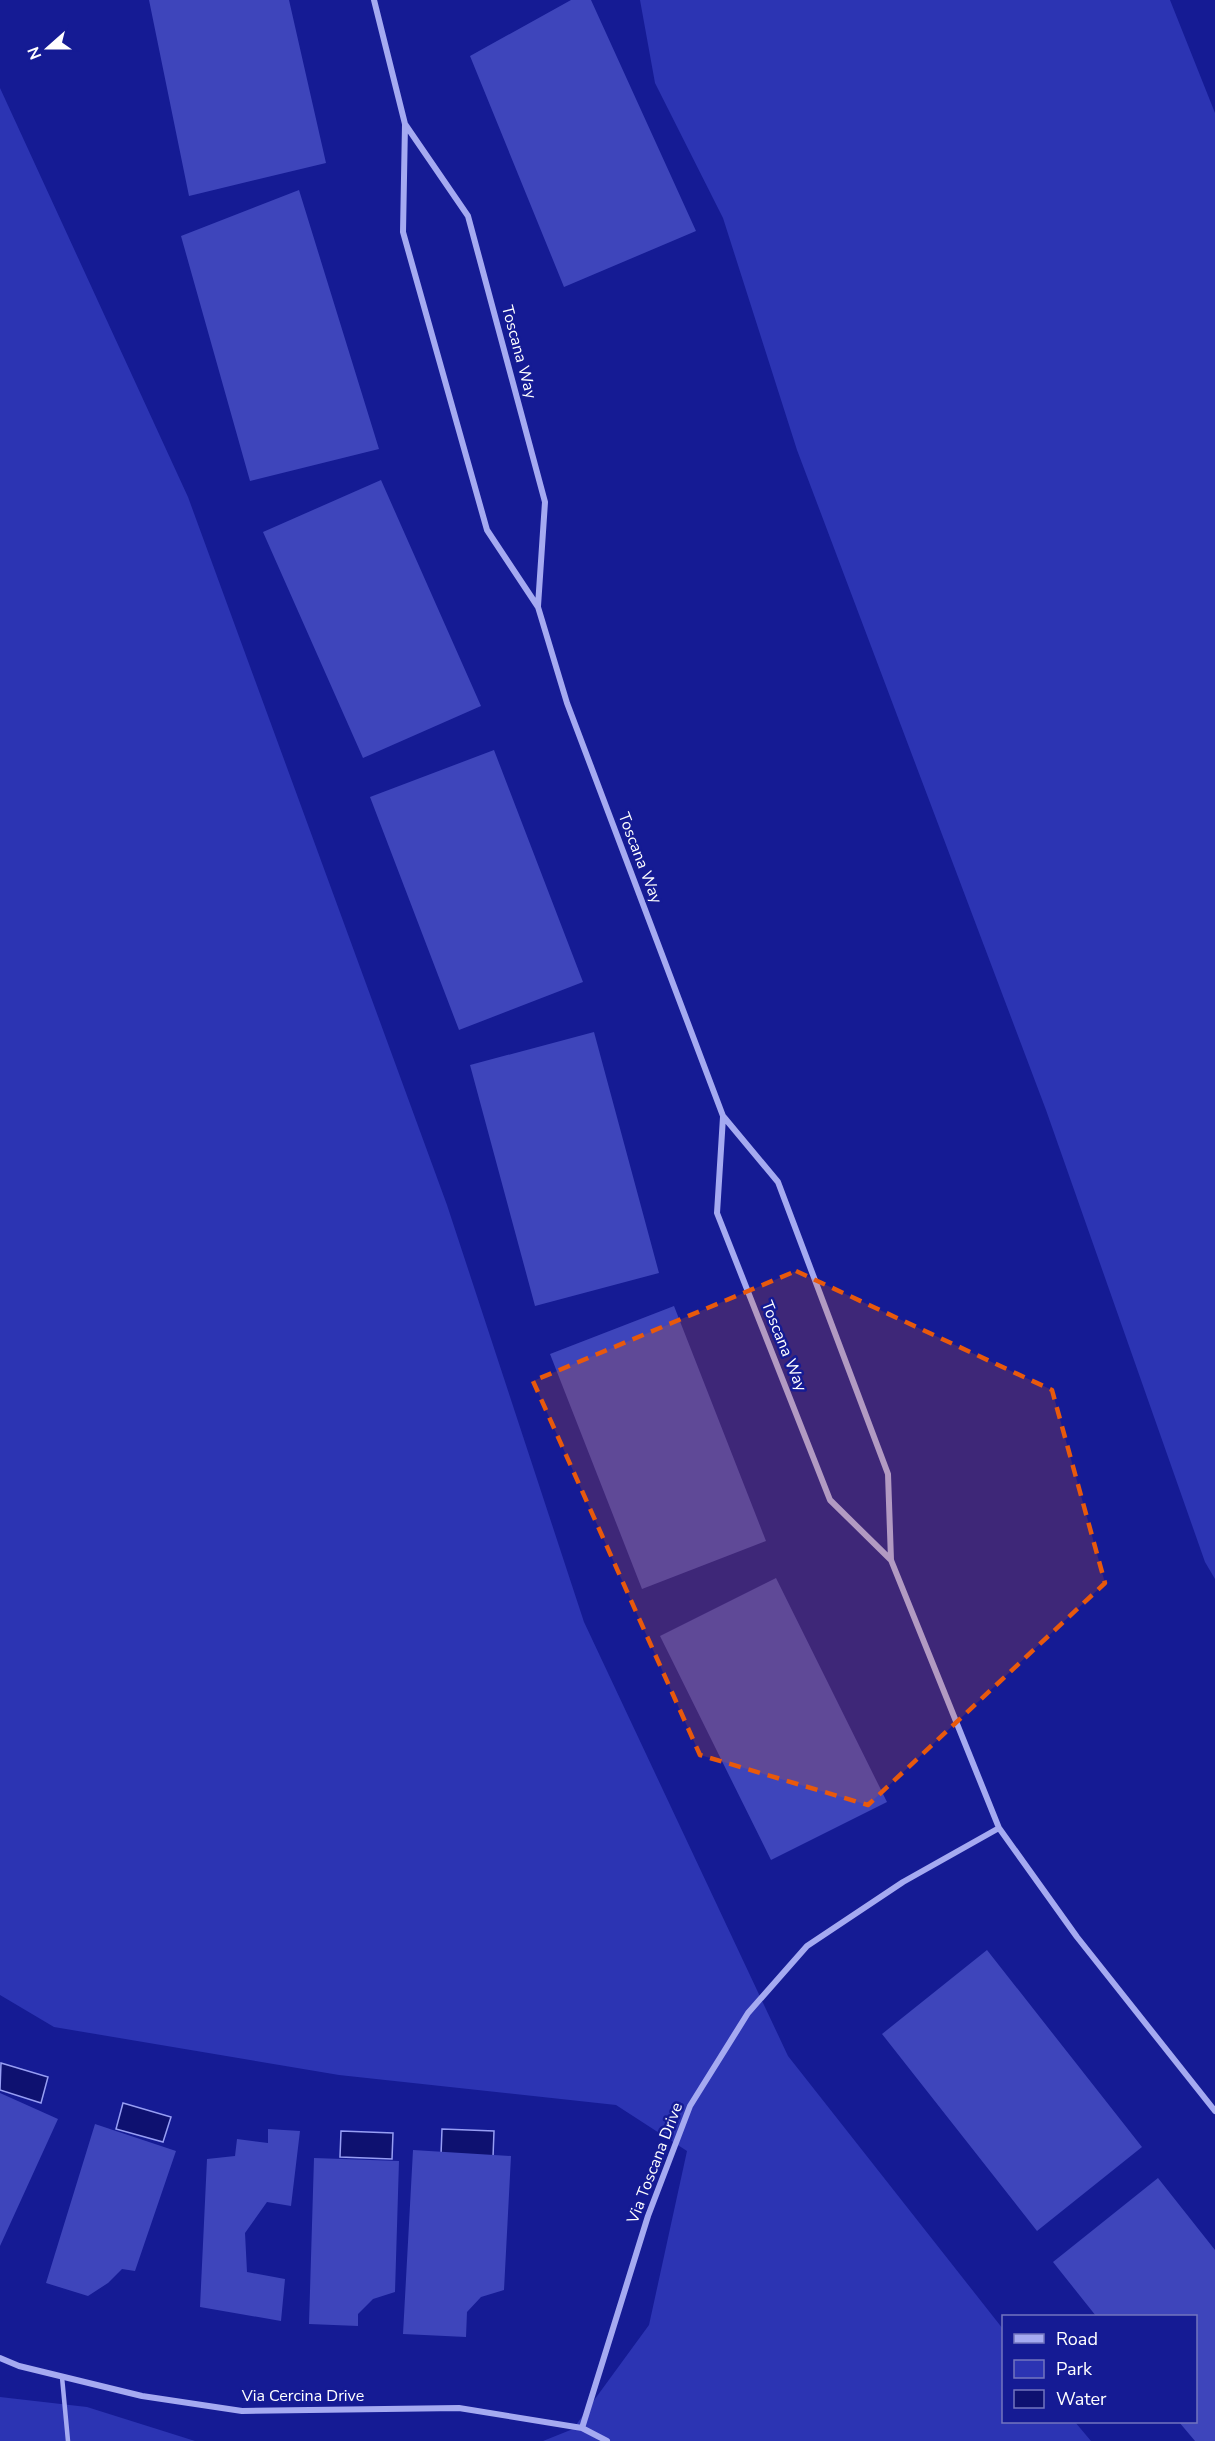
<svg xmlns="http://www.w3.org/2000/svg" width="1215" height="2441" font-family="'Nunito Sans',sans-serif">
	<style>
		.green { fill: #2c34b3 }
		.water { fill: #0e1170; stroke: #979ef4; stroke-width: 1.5 }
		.building { fill: #3e45bb }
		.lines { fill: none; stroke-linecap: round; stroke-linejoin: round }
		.service { stroke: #a5aaf1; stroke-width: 4.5 }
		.minor { stroke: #a5aaf1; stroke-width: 6 }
		.marked { fill: #e8590c; fill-opacity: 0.2; stroke: #e8590c; stroke-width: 4.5; stroke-dasharray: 12 8; stroke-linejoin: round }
		.labels { text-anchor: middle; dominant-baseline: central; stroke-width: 5; stroke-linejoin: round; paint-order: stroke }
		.street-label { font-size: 16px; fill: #fff; stroke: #151b94 }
	</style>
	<rect width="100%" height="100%" fill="#151b94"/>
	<path class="green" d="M640 0H1170L1215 113V1579L1205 1562 1046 1110 797 450 723 218 655 83Z
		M0 88 188 497 447 1205 584 1622 788 2056 1003 2329 1004 2422H1075L1091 2441H543L573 2429 649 2325 687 2151 616 2105 339 2075 54 2027 0 1995Z
		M0 2397 87 2407 195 2441H0Z"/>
	<path class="water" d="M1 2063 48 2077 41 2103 0 2090Z
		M123 2103 171 2117 163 2142 116 2129Z
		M442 2129 494 2131 493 2157 441 2155Z
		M341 2131 393 2133 392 2159 340 2157Z"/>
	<path class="building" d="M149 0H289L326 163 189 196Z
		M571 0H591L696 231 564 287 470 56Z
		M299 190 379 449 250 481 181 236Z
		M381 480 481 706 363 758 263 532Z
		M494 750 583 982 459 1030 370 797Z
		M594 1032 659 1273 535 1306 470 1065Z
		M674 1306 766 1541 642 1589 550 1354Z
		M776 1578 887 1802 771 1860 660 1636Z
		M987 1950 1142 2147 1037 2231 882 2034Z
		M0 2093 58 2119 0 2246Z
		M95 2124 176 2151 135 2271 122 2269 108 2283 88 2296 46 2283Z
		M268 2129 300 2131 291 2206 267 2202 245 2233 247 2272 285 2279 281 2321 200 2307 207 2159 235 2156 237 2139 268 2143Z
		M413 2150 511 2156 504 2290 481 2297 467 2312 466 2337 403 2334Z
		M314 2158 399 2161 395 2292 373 2299 358 2314V2326L309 2324Z
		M1158 2178 1215 2250V2441H1195L1179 2422H1196V2316H1096L1053 2262Z"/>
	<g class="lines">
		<path class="service" d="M62 2377 68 2441"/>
		<path class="minor" d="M374 0 405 124 403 232 487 530 538 607 567 703 723 1116 778 1182 888 1474 891 1560 999 1828 1077 1937 1215 2111
			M405 124 468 216 545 502 538 606
			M723 1117 717 1213 830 1500 891 1560
			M0 2358 19 2366 142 2396 242 2411 459 2408 582 2428 607 2441
			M582 2428 648 2216 690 2106 748 2013 807 1946 903 1882 999 1828"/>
	</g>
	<path class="marked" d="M796 1271 1052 1390 1105 1583 868 1805 700 1755 533 1381Z"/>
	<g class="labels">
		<g class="street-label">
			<text transform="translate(519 352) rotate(75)">Toscana Way</text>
			<text transform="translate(640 858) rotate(69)">Toscana Way</text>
			<text transform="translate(784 1346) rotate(68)">Toscana Way</text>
			<text transform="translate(655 2163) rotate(-69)">Via Toscana Drive</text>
			<text x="303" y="2396">Via Cercina Drive</text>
		</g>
	</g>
	<rect x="1002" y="2315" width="195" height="108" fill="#151b94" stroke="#7376bf" stroke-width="1.5"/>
	<rect x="1014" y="2334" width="30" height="9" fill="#a5aaf1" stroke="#7376bf" stroke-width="1.5"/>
	<text x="1056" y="2345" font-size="18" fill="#ffffff">Road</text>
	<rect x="1014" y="2360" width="30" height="18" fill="#2c34b3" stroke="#7376bf" stroke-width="1.5"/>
	<text x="1056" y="2375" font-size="18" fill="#ffffff">Park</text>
	<rect x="1014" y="2390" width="30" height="18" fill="#0e1170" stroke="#7376bf" stroke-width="1.5"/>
	<text x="1056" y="2405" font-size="18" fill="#ffffff">Water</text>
	<g transform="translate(48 48) rotate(249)" stroke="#151b94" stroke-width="4.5" paint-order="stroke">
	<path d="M0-4.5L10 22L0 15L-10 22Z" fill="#ffffff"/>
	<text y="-9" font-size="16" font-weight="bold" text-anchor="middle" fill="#ffffff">N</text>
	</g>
</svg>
